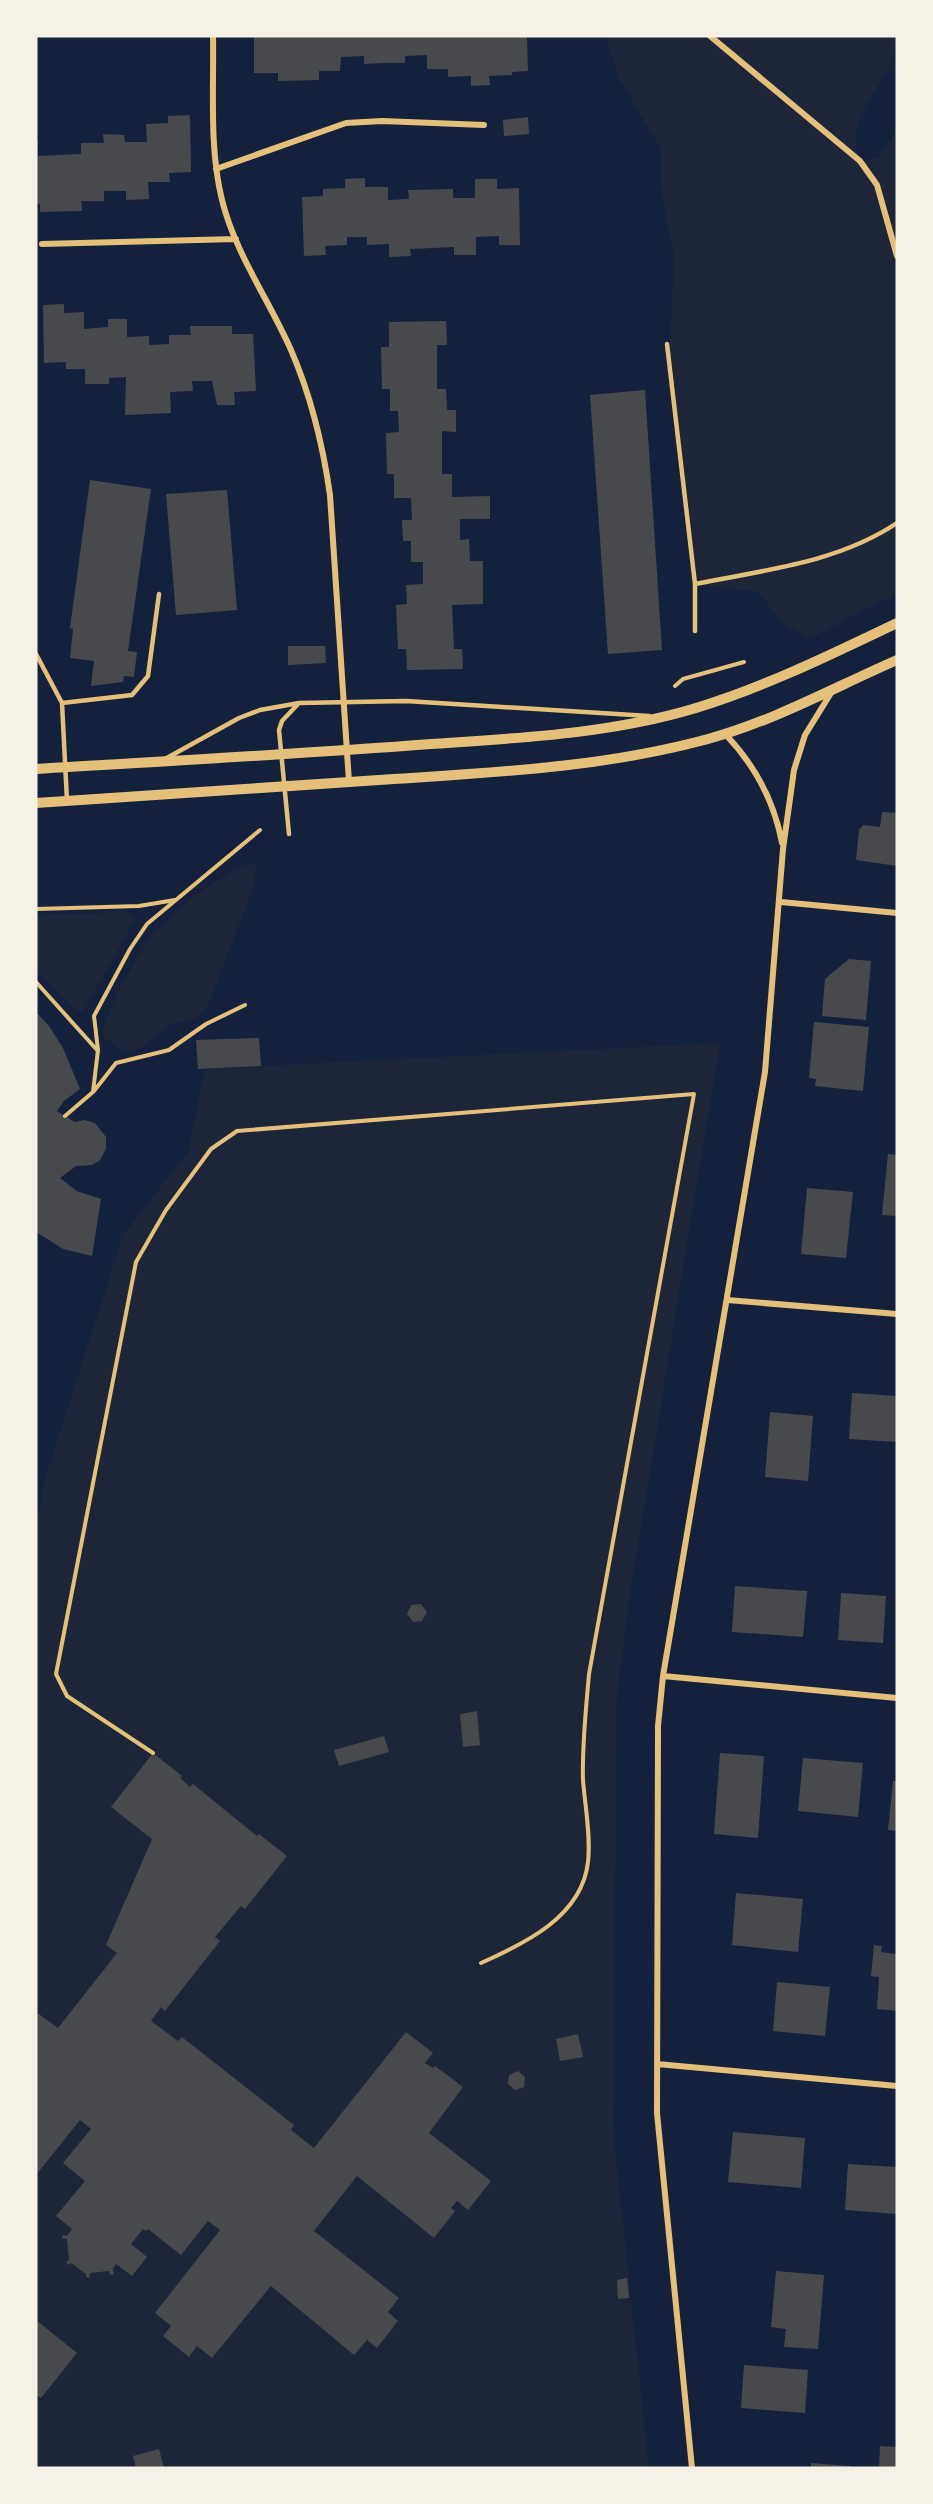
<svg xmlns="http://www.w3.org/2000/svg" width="933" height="2504" font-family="Mulish,sans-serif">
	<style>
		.green { fill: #1d2539 }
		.building { fill: #48494c }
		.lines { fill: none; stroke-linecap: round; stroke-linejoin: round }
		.path { stroke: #e5c07b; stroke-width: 4 }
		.service { stroke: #e5c07b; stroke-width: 4.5 }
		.minor { stroke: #e5c07b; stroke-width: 6 }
		.tertiary { stroke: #e5c07b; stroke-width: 10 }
	</style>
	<rect width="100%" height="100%" fill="#14213d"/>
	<path class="green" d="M606 36H897C897 73 861 98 856 134 855 142 858 154 860 161L879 157 897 129V593L811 638 784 624 758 592 695 584 669 369 674 259 661 188V149L617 75Z
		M258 861 253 888 208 1006 195 1018 170 1025 134 1053 123 1051 101 1035 116 995 150 936 195 895 233 871Z
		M124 912 131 914 135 920 87 1005 83 1011 77 1010 36 971V915Z
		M720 1043 632 1581 617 1693 613 2130 649 2468H36V1523L46 1476 123 1235 188 1152 205 1069Z"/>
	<path class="building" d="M254 36H527L528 71 512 72V75L489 76 490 85 471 86V76L448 77V69H427V55L405 56V63H385L364 64V56L341 57 340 71H319V80L278 81V73H254Z
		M190 115 191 172 169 173 170 182H148L149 199 126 200V191H104V201H81L82 211 40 212V204H36V141H38V156L81 154V143H104L103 134 124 135 125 142H147L146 124 168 123V116Z
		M528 117 529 134 504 136 503 120Z
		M365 178V187H388V200L409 199 408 190 453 189V198H475V179H497V189L519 188 520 245H499V236L476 237V255H454V247L410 249 411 256 389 257V244L367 245V237H347V245L325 246 326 255 304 256 302 197 323 196V189L345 188V179Z
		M64 304V313L84 312V329L108 327V319H127V337L149 336V345L169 344V335H191L190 326H232V334H253L256 391 234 392 235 405H217L212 381H192L193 391 170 392 171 413 125 415 126 377 109 378V384H85V369H66V362L44 363 43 305Z
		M446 321 447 345H437V389H446L447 410H456V432L442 431V474H452V497L490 496V519H460V540L469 539 470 561H483V604L452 605 454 649H462L463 669 407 670 406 649H398L396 605 407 604 406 585 423 584V562H411V541H403L402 520H412L411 498H394V474H387L386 433 399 432 398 411H390V389H382L381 347H389V322Z
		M645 390 662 650 608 654 590 395Z
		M90 480 151 489 128 651 137 652 134 677 124 676 123 682 91 686 94 661 70 658 73 629 70 628Z
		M227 490 237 610 176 615 166 494Z
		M288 646H325L326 663 288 665Z
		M882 812 897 813V866L856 860 859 830 863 825 880 827Z
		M849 959 871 961 866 1020 822 1016 825 979Z
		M36 1012 49 1026 63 1048 80 1089 64 1101 57 1111 75 1122 84 1120 95 1123 106 1137V1149L100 1160 92 1165 76 1166 60 1178 77 1191 101 1199 92 1256 63 1249 36 1232Z
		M814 1022 869 1027 863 1091 815 1086 816 1079 809 1078Z
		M259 1038 261 1066 198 1069 196 1040Z
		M888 1154 897 1155V1216L882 1215Z
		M807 1188 853 1192 846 1258 801 1254Z
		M852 1393 897 1396V1442L849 1439Z
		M770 1412 813 1416 808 1481 765 1477Z
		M735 1586 807 1591 803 1637 732 1632Z
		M841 1593 886 1596 883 1643 838 1640Z
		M421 1604 427 1612 422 1621 413 1622 407 1614 411 1605Z
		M477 1711 480 1745 463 1747 460 1714Z
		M384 1736 389 1752 339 1766 334 1750Z
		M153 1753 182 1776 180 1778 190 1787 193 1784 257 1836 259 1834 287 1856 245 1909 241 1906 215 1937 220 1941 165 2011 161 2007 151 2021 178 2041 182 2037 294 2125 291 2130 314 2148 406 2032 433 2053 425 2063 433 2068 435 2066 463 2087 429 2133 491 2181 468 2210 457 2201 451 2208 455 2211 434 2238 357 2176 314 2231 399 2298 388 2312 398 2321 377 2348 367 2340 354 2355 271 2286 212 2358 197 2346 189 2357 163 2336 171 2326 155 2313 220 2230 208 2221 181 2255 148 2229 146 2231 143 2229 131 2244 147 2257 132 2276 116 2264 113 2268 114 2274 110 2275 109 2271 90 2273 89 2278 86 2277V2274L71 2263 69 2265 66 2262 69 2260 67 2239 62 2238 63 2235 67 2236 72 2229 56 2216 85 2181 63 2163 91 2129 80 2120 36 2175V2012L58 2028 117 1953 106 1945 152 1839 111 1807Z
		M720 1753 764 1756 758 1838 714 1834Z
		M803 1758 863 1763 858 1817 798 1811Z
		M893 1781H897V1831L888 1830Z
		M736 1893 803 1899 798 1952 732 1945Z
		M874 1945 882 1946 881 1952 897 1954V2011L877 2009 879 1977 871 1976Z
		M777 1982 830 1987 825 2036 773 2031Z
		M578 2034 583 2057 560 2061 556 2039Z
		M518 2071 525 2077 524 2087 515 2090 508 2084 509 2075Z
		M733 2132 805 2138 801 2188 728 2182Z
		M848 2164 897 2167V2214L845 2210Z
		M776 2271 824 2275 818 2349 784 2347 786 2329 771 2327Z
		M627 2278 629 2298 618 2299 617 2280Z
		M36 2320 77 2353 41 2398 36 2395Z
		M744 2365 808 2370 805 2413 741 2408Z
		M880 2446 897 2447V2468H879Z
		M159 2449 164 2468H136L133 2456Z
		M811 2463 850 2466V2468H811Z"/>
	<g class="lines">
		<path class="path" d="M675 686 683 679 744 662
			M36 909 139 906 175 900
			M36 982 97 1050
			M94 1091 116 1063 169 1050 206 1024 245 1005
			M65 1116 93 1092 98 1050 94 1016 130 949 147 924 260 830
			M153 1753 67 1696 56 1674 136 1262 166 1210 211 1149 237 1131 694 1094 589 1674C586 1709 582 1744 583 1780 585 1806 591 1836 588 1862 582 1916 526 1943 481 1963"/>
		<path class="service" d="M667 344 695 584C764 570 837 563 897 523
			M695 631V584
			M36 654 62 703
			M165 759 239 718 260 710 299 703
			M67 801 62 703 132 695 148 676 159 594
			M289 834 279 730 282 721 299 703 406 701 649 716"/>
		<path class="minor" d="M213 36C214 90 209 148 222 200 235 253 269 300 291 350 311 396 323 446 330 495L349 782
			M710 36 860 161 877 185 897 256
			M216 169 346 123 382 121 484 125
			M42 244 236 239
			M725 734C755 765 774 801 782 843
			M781 902 897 913
			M727 1300 897 1314
			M663 1676 897 1698
			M657 2064 897 2086
			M692 2468 657 2113 658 1726 663 1676 765 1072 783 849 794 770 805 735 831 693"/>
		<path class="tertiary" d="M36 769C168 761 299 754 431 744 519 738 610 734 696 708 765 687 832 654 897 623
			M36 803C155 795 275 787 394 779 500 772 605 767 708 739 774 721 835 687 897 660"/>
	</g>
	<rect width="933" height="2504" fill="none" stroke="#f6f1e7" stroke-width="75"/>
</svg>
